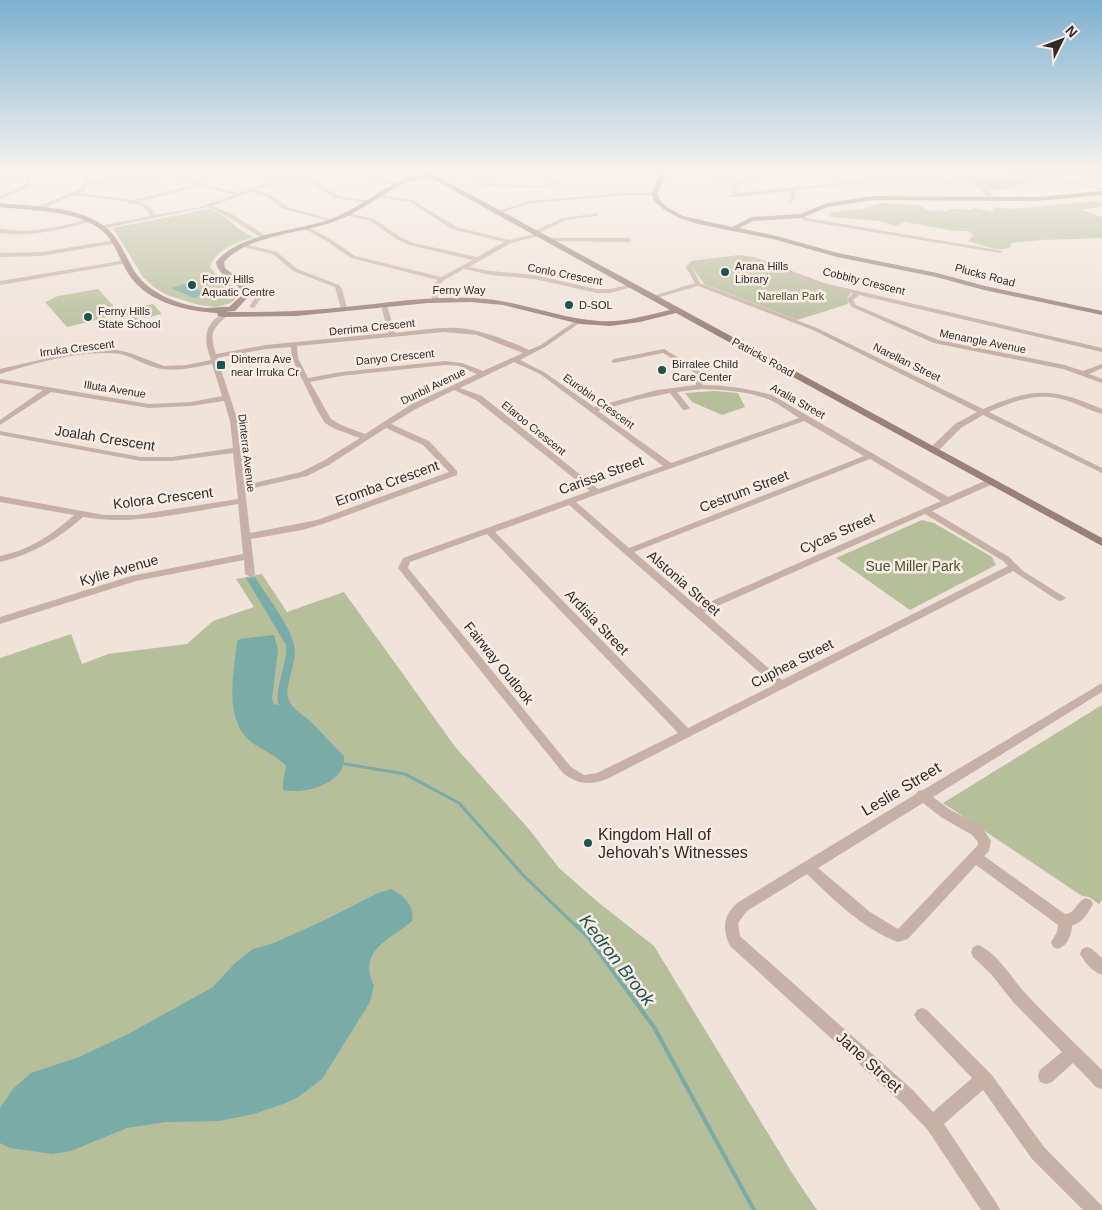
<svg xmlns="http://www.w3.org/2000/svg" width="1102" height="1210" font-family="Helvetica,sans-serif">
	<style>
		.green { fill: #b7be9b }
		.water { fill: #7aaca7 }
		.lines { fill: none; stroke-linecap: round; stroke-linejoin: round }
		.stream-far2 { stroke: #7aaca7; stroke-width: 1 }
		.stream-far1 { stroke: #7aaca7; stroke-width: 3 }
		.stream { stroke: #7aaca7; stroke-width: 4 }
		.street { fill: #c7b1a6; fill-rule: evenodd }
		.secondary { fill: #9b8078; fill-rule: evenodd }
		.poi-dot { fill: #1f5350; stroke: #f8ede6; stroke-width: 2 }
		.labels { text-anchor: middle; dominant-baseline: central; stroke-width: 5; stroke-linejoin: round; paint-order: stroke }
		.far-poi-label { font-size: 11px; fill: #342927; stroke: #f8ede6; text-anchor: start }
		.far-street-label { font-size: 11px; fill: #342927; stroke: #f8ede6 }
		.far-park-label { font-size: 11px; fill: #48512c; stroke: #f8ede6 }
		.street-label { font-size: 14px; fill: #342927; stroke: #f8ede6 }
		.park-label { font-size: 14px; fill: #48512c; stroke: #f8ede6 }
		.near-street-label { font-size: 16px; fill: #342927; stroke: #f8ede6 }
		.near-poi-label { font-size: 16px; fill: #342927; stroke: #f8ede6; text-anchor: start }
		.near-water-label { font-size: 18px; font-style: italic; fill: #1f5350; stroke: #f8ede6 }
	</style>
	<rect width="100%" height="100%" fill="#f0e3da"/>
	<path class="green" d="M1031 172H1102V179L1074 175 1061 178 1051 177 1001 190H988L994 197H988L974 184 956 180H959L964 174 972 177Z
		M1096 201 1102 203V206L1081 210 1102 217V238L1042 240 1011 243V247L1004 249H995L968 241 974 235 968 231H955L905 222 895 226 879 221 831 217 829 215 832 212 861 209 881 203 916 205 922 206 926 210 935 212 938 210 947 212 952 209 972 210 973 208 993 212V207L1012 209Z
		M209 209 221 214 239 229 253 237C238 243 215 249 210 267L215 273 241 293 231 303 217 307 199 305 167 295 155 288 143 277 113 228Z
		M738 258 748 259 851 292 847 299 848 304 797 320 704 284 692 267V265L702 261Z
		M98 289 121 314 67 327 45 302 58 296Z
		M153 304 162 314 132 321 123 311Z
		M715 391 738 393 745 407 722 415 692 402 685 393Z
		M922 520 934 523 992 557 996 565 910 610 836 558Z
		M262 574 287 612 344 592 456 748 528 828 559 868 599 903 654 946 794 1176 817 1210H0V658L71 634 82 664 108 654 187 644 213 621 254 607 236 579Z
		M1102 705V900L1099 904 1089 897 1082 896 943 803Z"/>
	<path class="water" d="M184 284 207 293 194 298 171 288Z
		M255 577C267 597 294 629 295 652 295 666 285 686 288 698 291 708 301 713 309 720 321 732 332 744 344 756 347 783 305 795 283 790V782L286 766C280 758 261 749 251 742 223 719 234 673 237 641L240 639 274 635 278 650 272 699 274 704 279 705C273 692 288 663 286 645L246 578Z
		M391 889C404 895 415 906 412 921 390 940 357 950 374 986L370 1002 322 1079 297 1098 283 1104 254 1114 219 1121 166 1122 127 1128 71 1151 52 1154 10 1148 0 1143V1108L13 1089 31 1073 79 1057 130 1033 213 987 235 963 253 949 274 943 325 920 378 893Z"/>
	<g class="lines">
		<path class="stream-far2" d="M1064 172H1101"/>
		<path class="stream-far1" d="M345 764 405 774 459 803 524 876 577 927"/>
		<path class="stream" d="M576 925 587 936 654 1027 754 1210"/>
		<path class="street" d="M47 172H57L28 177 31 181 30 187 0 199V196L26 185 27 181 24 178 0 181V179Z
			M88 172H92L90 181 140 178 167 172H175L211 186 239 193 277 180 251 172C261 172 273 179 282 178 290 177 297 172 305 172L297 176 313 180 338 196 372 202 370 203 335 198 309 182 292 177 255 190 271 195 288 207 333 220V222L284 209 267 197 251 192 212 206 232 214 266 236 267 237 264 239 221 213 207 207 101 229 99 228V226L150 216C147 208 139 202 130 204L128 202 122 201 73 195 37 211H33V209L81 188ZM171 174 197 184 134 200 78 193 85 190 88 184 140 180ZM201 185 234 195 197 208 155 215 150 207 139 202Z
			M358 172H363L378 180 401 184 399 185 375 182Z
			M432 172H440L428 175 426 174Z
			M457 172H463L466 174 464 175Z
			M539 172 551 174 560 184 537 188 477 185 454 188 452 187 477 183 537 186 554 183 547 176Z
			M761 172H765L764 175 735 187V189L740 193 878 179 952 181 954 182 952 183 878 181 793 190 797 194 791 203 789 202 792 194 788 191C774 192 733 200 723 196L735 194 731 190V186L737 183 718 179V177L741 181Z
			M1057 179 1102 188V190L1055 181Z
			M625 193H654L656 194 654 195H625L530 203 498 214 495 212 530 201Z
			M378 195 413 200 456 227 509 240 536 234 534 231 563 218 599 213 597 216 566 220 539 233H542V235L511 243 469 267 491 271 534 275 597 289H610L633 284 636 286 610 293H597L534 279 491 275 464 269 444 280 437 287 438 300 435 302 432 300 431 287 438 280 351 258 325 240 302 228 307 227 329 238 355 256 441 277 473 260 409 245 398 240 370 221 345 215 348 213 374 219 402 238 413 243 477 257 504 242 452 229 410 202 380 197Z
			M801 214 807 218 1003 251 1000 253 806 221 799 217Z
			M88 219 90 222C60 230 31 237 0 233V229C31 234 58 227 88 219Z
			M550 238H629L632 240 629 242 548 241V239Z
			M115 240 117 241V243L42 256 0 257V253L42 252Z
			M241 243 277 252 297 269 339 285 342 289 347 309 344 311 341 309 335 287 293 271 273 254 239 246 238 245Z
			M739 255 754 257 824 283 1102 348V352L859 295 853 300 856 305 938 340 1065 365 1083 371 1102 364V368L1089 374 1102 379V383L1063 369 934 343 852 307 847 300 853 293 820 285 751 260C739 259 699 258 692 267L700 283 817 328 983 409C1033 387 1053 388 1102 409V414C1088 410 1075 402 1061 399 1037 392 1011 402 989 412L1102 468V473L983 415 961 428 940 449 936 452H930V448L955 424 977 412 813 330 698 286 653 299 650 297 695 283 686 267 691 261Z
			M126 260 128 261V263L0 285V281Z
			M247 292 262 297 254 308 249 307 255 298 245 295V293Z
			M384 303 387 305 395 333C415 331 437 327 458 328 483 330 506 340 529 350L541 345 577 320H581V322L545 347 520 360 544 372 594 407 657 390 696 385 694 372 663 353 614 363 611 361 614 359 664 349 699 370 703 385C727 385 749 389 772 395L948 497 987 480H993V484L932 511 1009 557 1023 571 1066 598 1061 601 1057 600 1013 571 607 779C590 785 578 785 563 773L398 568 403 558 590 491 476 400 454 390 416 409 391 424 429 441 457 471V475L323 524 302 530 251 539 255 574 253 576 250 577 245 574 244 560 136 581 0 624V617L131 576 243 554 238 504C187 512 135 526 83 517 58 539 33 554 0 562V556C29 550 52 535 74 515L0 502V496L104 515H136L238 499 233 453 172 461H141L0 435V431L141 457H172L233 448 230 421 224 401 191 406 149 408 51 392 0 425V420L43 390 0 383V379L149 404 191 402 222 396 212 364C190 368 170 374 148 365 139 362 130 356 120 354 83 349 35 363 0 374V369L61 355 103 350H117L130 353 164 366 186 365 211 360C204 341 202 323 225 313L228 315C212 330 209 332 216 354L266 345 388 333 381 305ZM444 332 477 335 523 353 483 371 462 363 445 361 341 372 308 378 298 358 297 346ZM291 347 292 358 318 412 325 423 335 429 360 438 323 461 301 472 245 485 238 421 217 358 266 349ZM514 362 540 374 663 466 598 489 482 396 460 388ZM445 365 459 366 477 374 410 405 365 434 341 425 331 419 310 382 341 376ZM702 389C724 390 744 391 765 398 777 402 788 411 799 418L671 463 598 411 636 400 670 393 683 410H686L690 408 677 392ZM804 421 864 456 629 548 576 502ZM386 428 423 445 449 472 317 520 250 533 245 490 307 476 329 465ZM870 459 941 501 698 607 634 552ZM569 505 774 685 688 728 495 532ZM925 514 1003 561 1008 566 782 680 704 612ZM487 534 678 733 597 773 584 775 571 767 408 568 410 562Z
			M1102 683V692L933 797 949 809 982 827 991 841 989 851 984 856 1065 914C1075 914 1077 901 1086 898L1091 900 1093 904C1088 914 1082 922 1072 926 1071 936 1068 945 1058 949L1053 947 1051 942 1057 932 1058 925 976 865 908 939 898 942C863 929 834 900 807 874L747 911 738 923 740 936 914 1091 933 1112 972 1078 917 1020 914 1015 917 1010 922 1008 927 1010 991 1074 1044 1147 1102 1206V1210H1083L1032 1159 983 1090 944 1124 997 1204 1000 1210H981L927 1129 902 1103 730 946C722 929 723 916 737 903L916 794 918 791 923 790ZM923 803 941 817 972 835 978 842V845L898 929 870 912 818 868Z
			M978 945C998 953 1012 979 1026 994 1050 1020 1077 1045 1102 1070V1089L1096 1087 1073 1063 1052 1082 1046 1084 1040 1082 1038 1076 1040 1070 1062 1052 1014 1003 991 974 973 957 971 952 973 947Z
			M1087 947 1092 949 1102 958V975C1093 972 1084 962 1080 954L1082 949Z"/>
		<path class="secondary" d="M421 172 433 174 1102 538V546L676 313 640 322 610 326 580 324 503 305 471 302 428 303 296 316 224 317 218 316 217 313C182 311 142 301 125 268 117 253 112 236 97 227 69 209 32 211 0 207V203C33 207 76 205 104 226 118 236 124 253 132 267 146 293 178 305 206 308 214 308 222 306 229 307L243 294C237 279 219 279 216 262 241 232 293 232 329 220 356 210 377 191 403 180 409 177 418 176 425 175ZM429 177 670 310C647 315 623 323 599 321 555 318 516 299 472 298 422 296 373 305 324 309 291 312 258 312 225 312L235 311 251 294 244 283 225 268 224 262C248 235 299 234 333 222 360 213 382 193 407 182 414 180 422 179 429 177Z
			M654 172H660L665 178 657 194 660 200 667 207 683 216 732 227 752 217 800 214 827 203 874 196 1038 197 1102 191V195L1038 201 874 200 828 207 801 218 753 221 739 228 776 236 838 253 937 273 985 286 1102 311V315L984 290 936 277 837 257 773 239 698 224 679 218 663 209 655 202 651 194 659 178Z"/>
	</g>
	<linearGradient id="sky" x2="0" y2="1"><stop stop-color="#7cb1ce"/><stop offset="0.5" stop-color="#f8f2ee"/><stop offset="1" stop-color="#f8f2ee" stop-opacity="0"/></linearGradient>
	<rect width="1102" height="341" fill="url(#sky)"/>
	<g class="poi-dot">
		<circle cx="725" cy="272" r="5"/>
		<circle cx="192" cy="285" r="5"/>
		<circle cx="569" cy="305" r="5"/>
		<circle cx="88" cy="317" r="5"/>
		<rect x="216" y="360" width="10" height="10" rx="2.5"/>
		<circle cx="662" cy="370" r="5"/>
		<circle cx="588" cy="843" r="5"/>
	</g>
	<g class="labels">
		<g class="far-poi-label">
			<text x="735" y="266">Arana Hills<tspan x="735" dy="13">Library</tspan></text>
			<text x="202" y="279">Ferny Hills<tspan x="202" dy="13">Aquatic Centre</tspan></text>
			<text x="579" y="305">D-SOL</text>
			<text x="98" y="311">Ferny Hills<tspan x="98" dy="13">State School</tspan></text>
			<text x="231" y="359">Dinterra Ave<tspan x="231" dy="13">near Irruka Cr</tspan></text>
			<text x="672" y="364">Birralee Child<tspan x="672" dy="13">Care Center</tspan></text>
		</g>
		<g class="far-street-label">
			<text transform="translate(565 274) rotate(11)">Conlo Crescent</text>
			<text transform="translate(985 275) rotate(15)">Plucks Road</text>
			<text transform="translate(864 281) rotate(14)">Cobbity Crescent</text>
			<text x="459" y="290">Ferny Way</text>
			<text transform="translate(372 327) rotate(-6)">Derrima Crescent</text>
			<text transform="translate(983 341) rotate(11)">Menangle Avenue</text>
			<text transform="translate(77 348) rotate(-7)">Irruka Crescent</text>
			<text transform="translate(395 357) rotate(-6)">Danyo Crescent</text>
			<text transform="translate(763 357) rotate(29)">Patricks Road</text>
			<text transform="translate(907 362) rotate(26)">Narellan Street</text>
			<text transform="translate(433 386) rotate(-26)">Dunbil Avenue</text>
			<text transform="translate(115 389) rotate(9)">Illuta Avenue</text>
			<text transform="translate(599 401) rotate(36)">Eurobin Crescent</text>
			<text transform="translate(798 401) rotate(29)">Aralia Street</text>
			<text transform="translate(534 428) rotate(39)">Elaroo Crescent</text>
			<text transform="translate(247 453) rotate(83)">Dinterra Avenue</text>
		</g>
		<g class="far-park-label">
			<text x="791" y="296">Narellan Park</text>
		</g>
		<g class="street-label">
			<text transform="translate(105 438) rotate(9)">Joalah Crescent</text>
			<text transform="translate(601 475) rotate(-20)">Carissa Street</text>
			<text transform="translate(387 483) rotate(-20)">Eromba Crescent</text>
			<text transform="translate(744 491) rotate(-21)">Cestrum Street</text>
			<text transform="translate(163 498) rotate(-7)">Kolora Crescent</text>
			<text transform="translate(837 533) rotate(-24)">Cycas Street</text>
			<text transform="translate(119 570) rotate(-16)">Kylie Avenue</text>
			<text transform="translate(684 583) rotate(41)">Alstonia Street</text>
			<text transform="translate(597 622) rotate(46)">Ardisia Street</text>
			<text transform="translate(499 663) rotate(51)">Fairway Outlook</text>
			<text transform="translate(792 663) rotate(-27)">Cuphea Street</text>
		</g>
		<g class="park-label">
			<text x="913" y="566">Sue Miller Park</text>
		</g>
		<g class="near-street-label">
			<text transform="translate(901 789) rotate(-31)">Leslie Street</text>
			<text transform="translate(869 1062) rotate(42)">Jane Street</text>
		</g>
		<g class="near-poi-label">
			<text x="598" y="834">Kingdom Hall of<tspan x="598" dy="18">Jehovah's Witnesses</tspan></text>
		</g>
		<g class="near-water-label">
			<text transform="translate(617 960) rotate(52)">Kedron Brook</text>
		</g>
	</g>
	<g transform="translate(1062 40) rotate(48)" stroke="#f8ede6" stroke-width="4" paint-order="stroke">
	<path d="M0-4L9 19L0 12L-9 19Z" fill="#342927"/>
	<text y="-8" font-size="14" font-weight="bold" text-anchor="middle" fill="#342927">N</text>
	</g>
</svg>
